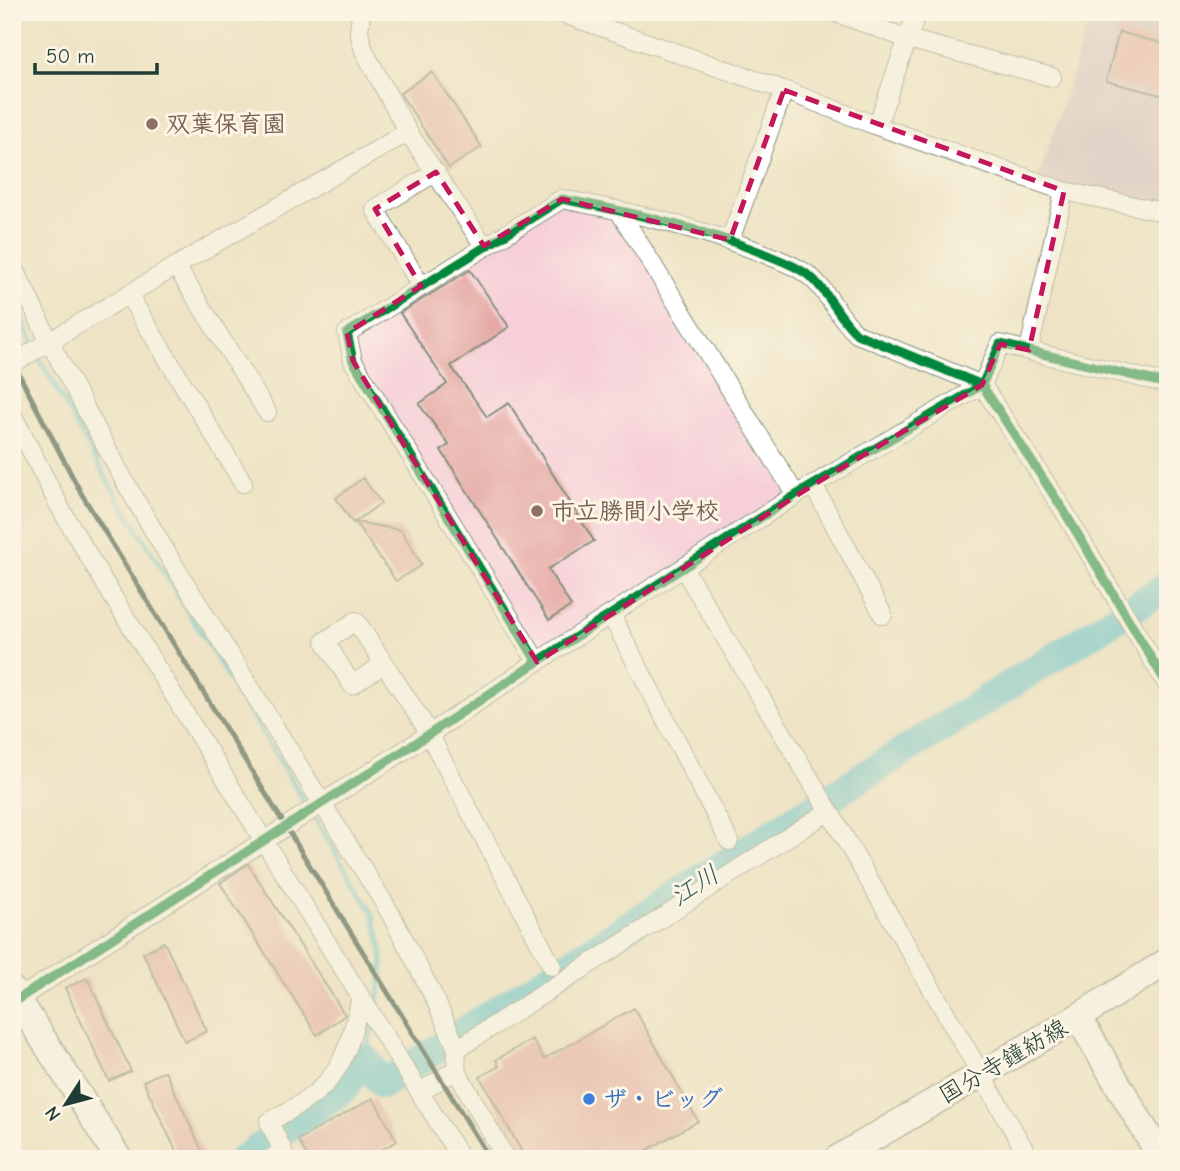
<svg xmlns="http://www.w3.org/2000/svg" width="1180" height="1171" font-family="'Comic Neue','Klee One',sans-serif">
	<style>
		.built { fill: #f6cfd8 }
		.industrial { fill: #d1bdca }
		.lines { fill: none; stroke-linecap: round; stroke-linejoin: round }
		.stream { stroke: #59c4d3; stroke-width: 5 }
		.river { stroke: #59c4d3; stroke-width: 30 }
		.building { fill: #e5a8a5 }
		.street-casing { stroke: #86907c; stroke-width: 20 }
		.secondary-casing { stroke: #86907c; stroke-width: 29 }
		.street { stroke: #fff; stroke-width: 18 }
		.secondary { stroke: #fff; stroke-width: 26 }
		.rail { stroke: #1f3d34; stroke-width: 5 }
		.cycleway-casing { stroke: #fcf5e5; stroke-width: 13 }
		.cycleway { stroke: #00873e; stroke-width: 9 }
		.marked { fill: none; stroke: #c2185b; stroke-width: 5; stroke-dasharray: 14 9; stroke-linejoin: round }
		.education-dot { fill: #8d6e63; stroke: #fcf5e5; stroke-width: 2.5 }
		.shop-dot { fill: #3f7fe0; stroke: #fcf5e5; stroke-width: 2.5 }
		.labels { text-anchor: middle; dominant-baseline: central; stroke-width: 6; stroke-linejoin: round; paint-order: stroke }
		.education-label { font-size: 24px; font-weight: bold; fill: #785e54; stroke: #fcf5e5; text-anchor: start }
		.street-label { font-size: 24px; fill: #1f3d34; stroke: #fcf5e5 }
		.shop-label { font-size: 24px; font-weight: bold; fill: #366cbe; stroke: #fcf5e5; text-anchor: start }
		.water-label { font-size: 26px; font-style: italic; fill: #2e5f5c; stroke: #fcf5e5 }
	</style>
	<rect width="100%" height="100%" fill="#fcf5e5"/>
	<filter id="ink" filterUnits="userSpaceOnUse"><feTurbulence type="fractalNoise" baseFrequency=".0143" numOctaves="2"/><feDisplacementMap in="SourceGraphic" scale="14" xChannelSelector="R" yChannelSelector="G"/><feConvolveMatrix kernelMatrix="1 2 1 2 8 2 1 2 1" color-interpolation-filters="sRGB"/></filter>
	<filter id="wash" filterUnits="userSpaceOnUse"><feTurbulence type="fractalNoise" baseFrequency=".00686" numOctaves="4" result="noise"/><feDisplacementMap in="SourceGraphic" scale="28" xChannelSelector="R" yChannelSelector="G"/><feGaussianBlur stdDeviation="1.57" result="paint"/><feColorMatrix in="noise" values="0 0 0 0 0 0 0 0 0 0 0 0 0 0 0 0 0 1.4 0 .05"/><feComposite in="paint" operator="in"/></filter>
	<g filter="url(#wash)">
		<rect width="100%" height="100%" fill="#eee4c5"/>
		<path class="built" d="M562 199 619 211 796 495 537 662 353 361 347 333Z"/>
		<path class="industrial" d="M1021 12H1168V213L1037 183 1087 28Z"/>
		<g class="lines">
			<path class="stream" d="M12 295 37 354 105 476 372 912C386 954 385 969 376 1011
				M365 1059 373 1024"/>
			<path class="river" d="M243 1159 342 1090 365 1059 383 1084 768 836 1168 586"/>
		</g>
		<g id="blocks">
			<path class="building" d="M1119 32 1168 45V97L1106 81Z
				M432 72 482 147 449 168 400 93Z
				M470 270 509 327 451 366 487 417 509 403 594 541 548 569 571 606 549 620 441 450 449 445 419 404 447 384 400 313Z
				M363 478 381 503 353 523 336 498Z
				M355 522 401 530 422 565 396 581Z
				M248 864 345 1015 317 1035 220 883Z
				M164 942 207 1031 185 1042 143 953Z
				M87 978 131 1071 109 1081 65 988Z
				M634 1008 698 1121 631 1159H526L480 1077 499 1066 496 1060 532 1039 544 1059Z
				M165 1071 206 1159H180L143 1081Z
				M373 1098 397 1141 365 1159H309L298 1140Z"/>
		</g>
	</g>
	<g filter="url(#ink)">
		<use href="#blocks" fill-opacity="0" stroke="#86907c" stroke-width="2"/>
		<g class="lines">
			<defs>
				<path id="street" d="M361 12 359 32 364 51 408 132 484 246
					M558 12 784 90 877 126 1064 191 1168 213
					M834 12 908 39 1052 77
					M877 126 917 12
					M619 211 796 495
					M730 240 784 90
					M12 263 49 341 125 482 169 557 389 911 435 999 457 1049 456 1070 506 1159
					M176 266 267 412
					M421 286 375 209 436 172
					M128 294 243 483
					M1029 350 1064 191
					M12 364 176 266 408 132
					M12 414 63 513 116 602 461 1159
					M813 485 883 615
					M684 569 829 811 1030 1159
					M611 615 729 841
					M537 662 353 361 347 333 562 199C629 212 697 227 760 252 779 260 798 266 813 279 830 295 839 318 857 334L982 385 1064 511 1168 686
					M384 664 352 685 325 641 356 621 423 723 552 966
					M12 1003 428 735 537 662 796 495 982 385 1000 344 1168 384
					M457 1049 829 811
					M420 1092 456 1070
					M270 1159 283 1151 269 1122C286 1112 305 1103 319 1090 347 1065 353 1031 361 997"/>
				<path id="secondary" d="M12 990 119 1159
					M1078 1017 1162 1159
					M837 1159 1078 1017 1168 961"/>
			</defs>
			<use href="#street" class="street-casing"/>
			<use href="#secondary" class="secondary-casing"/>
			<use href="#street" class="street"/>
			<use href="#secondary" class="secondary"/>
			<path class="rail" d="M12 361 81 493 490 1159"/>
			<defs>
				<path id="cycleway" d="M537 662 353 361 347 333 562 199C629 212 697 227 760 252 779 260 798 266 813 279 830 295 839 318 857 334L982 385 1064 511 1168 686
					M12 1003 428 735 537 662 796 495 982 385 1000 344 1168 384"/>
			</defs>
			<use href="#cycleway" class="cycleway-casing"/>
			<use href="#cycleway" class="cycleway"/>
		</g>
	</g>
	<path d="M0 0H1180V1171H0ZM784 90 1064 191 1029 350 1000 344 982 385 813 485 537 662 353 361 347 333 421 286 375 209 436 172 484 246 562 199 730 240Z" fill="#eee4c5" fill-opacity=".55" fill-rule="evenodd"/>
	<path class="marked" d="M784 90 1064 191 1029 350 1000 344 982 385 813 485 537 662 353 361 347 333 421 286 375 209 436 172 484 246 562 199 730 240Z"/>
	<g class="education-dot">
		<circle cx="152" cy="124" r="7"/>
		<circle cx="537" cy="511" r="7"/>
	</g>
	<circle class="shop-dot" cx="589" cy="1099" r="7"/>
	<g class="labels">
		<g class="education-label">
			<text x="166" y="124">双葉保育園</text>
			<text x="551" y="511">市立勝間小学校</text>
		</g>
		<g class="street-label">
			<text transform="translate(1003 1061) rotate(-30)">国分寺鐘紡線</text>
		</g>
		<g class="shop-label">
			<text x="603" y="1099">ザ・ビッグ</text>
		</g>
		<g class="water-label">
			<text transform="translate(695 886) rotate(-32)">江川</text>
		</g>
	</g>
	<rect width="1180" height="1171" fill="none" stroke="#fcf5e5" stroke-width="42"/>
	<g transform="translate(66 1104) rotate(234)" stroke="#fcf5e5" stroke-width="5" paint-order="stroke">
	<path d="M0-5L12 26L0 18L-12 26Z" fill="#1f3d34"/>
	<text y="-10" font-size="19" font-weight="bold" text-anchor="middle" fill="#1f3d34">N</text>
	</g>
	<path d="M35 63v10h122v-10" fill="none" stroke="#1f3d34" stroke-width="3.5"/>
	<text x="46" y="63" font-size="21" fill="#1f3d34" stroke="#fcf5e5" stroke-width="5" paint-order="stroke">50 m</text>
</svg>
